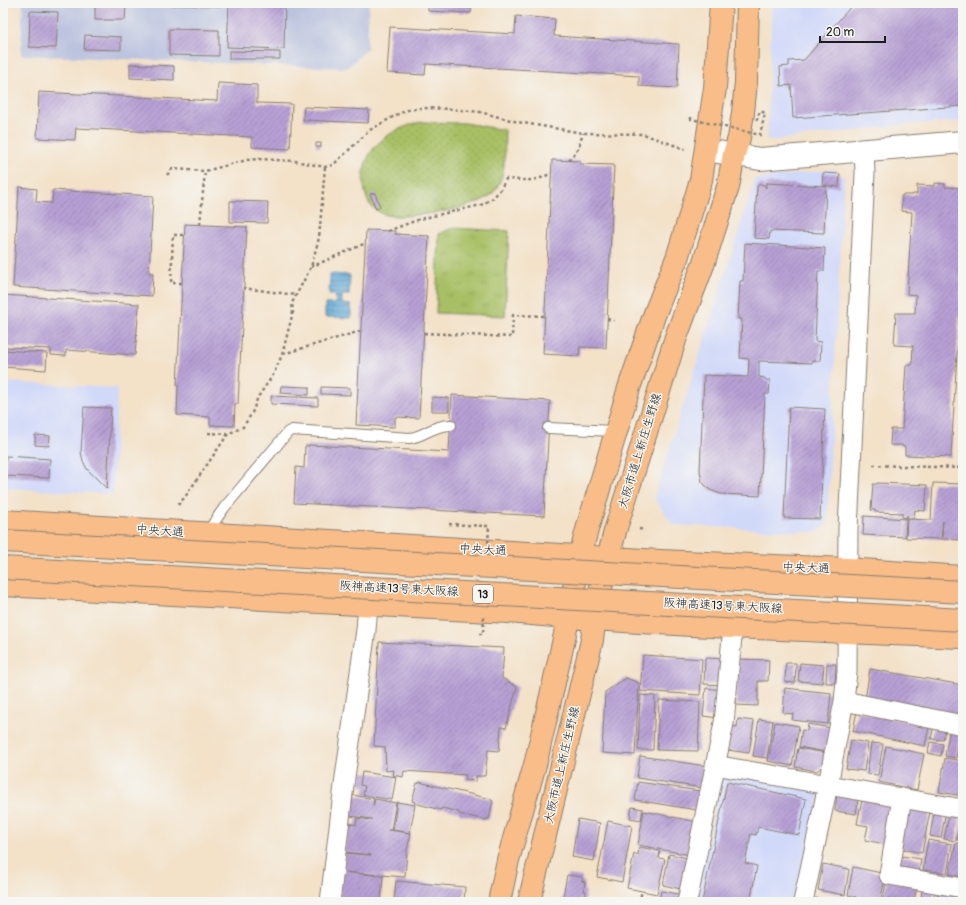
<svg xmlns="http://www.w3.org/2000/svg" width="966" height="905" font-family="Pangolin,'Klee One',sans-serif">
	<style>
		.built { fill: #d1d9f9 }
		.railway { fill: #bbc3de }
		.grass { fill: url(#grass-tufts); stroke: #626e40 }
		.park { fill: url(#park-dots); stroke: #626e40 }
		.water { fill: url(#water-rules); stroke: #3c6178 }
		.building { fill: url(#building-hatch) }
		.lines { fill: none; stroke-linecap: round; stroke-linejoin: round }
		.service-casing { stroke: #887e72; stroke-width: 12 }
		.minor-casing { stroke: #887e72; stroke-width: 21 }
		.tertiary-casing { stroke: #887e72; stroke-width: 24 }
		.primary-casing { stroke: #887e72; stroke-width: 24 }
		.path { stroke: #887e72; stroke-width: 2.5; stroke-dasharray: 3 3; stroke-linecap: butt }
		.service { stroke: #fff; stroke-width: 10 }
		.minor { stroke: #fff; stroke-width: 19 }
		.tertiary { stroke: #fff; stroke-width: 22 }
		.primary { stroke: #f8bd88; stroke-width: 22 }
		.motorway-bridge-casing { stroke: #887e72; stroke-width: 24; stroke-linecap: butt }
		.path-bridge { stroke: #887e72; stroke-width: 2.5; stroke-dasharray: 3 3; stroke-linecap: butt }
		.motorway-bridge { stroke: #f8bd88; stroke-width: 22 }
		.labels { text-anchor: middle; dominant-baseline: central; stroke-width: 3; stroke-linejoin: round; paint-order: stroke }
		.shield { fill: #f6f6f2; stroke: #5d5d5c; stroke-width: 1 }
		.shield-label { font-size: 11px; font-weight: bold; fill: #1c1c1c }
		.street-label { font-size: 12px; fill: #1c1c1c; stroke: #f6f6f2 }
	</style>
	<defs>
		<pattern id="grass-tufts" width="24" height="20" patternUnits="userSpaceOnUse"><rect width="24" height="20" fill="#a8c065"/><path d="M3 7l-1-3M5 7V3M7 7l1-3M15 17l-1-3M17 17v-4M19 17l1-3" fill="none" stroke="#90a457"/></pattern>
		<pattern id="park-dots" width="8" height="8" patternUnits="userSpaceOnUse"><rect width="8" height="8" fill="#a8c065"/><path d="M2 2h.1M6 6h.1" fill="none" stroke="#90a457" stroke-width="1.8" stroke-linecap="round"/></pattern>
		<pattern id="water-rules" width="6" height="5" patternUnits="userSpaceOnUse"><rect width="6" height="5" fill="#5da6d4"/><path d="M0 2.5h6" fill="none" stroke="#4c86ab"/></pattern>
		<pattern id="building-hatch" width="6" height="6" patternUnits="userSpaceOnUse"><rect width="6" height="6" fill="#b8a1d5"/><path d="M-1 1l2-2M0 6l6-6M5 7l2-2" fill="none" stroke="#9582ac"/></pattern>
	</defs>
	<rect width="100%" height="100%" fill="#f6f6f2"/>
	<filter id="ink" filterUnits="userSpaceOnUse"><feTurbulence type="fractalNoise" baseFrequency=".025" numOctaves="2"/><feDisplacementMap in="SourceGraphic" scale="8" xChannelSelector="R" yChannelSelector="G"/><feConvolveMatrix kernelMatrix="1 2 1 2 8 2 1 2 1" color-interpolation-filters="sRGB"/></filter>
	<filter id="wash" filterUnits="userSpaceOnUse"><feTurbulence type="fractalNoise" baseFrequency=".012" numOctaves="4" result="noise"/><feDisplacementMap in="SourceGraphic" scale="16" xChannelSelector="R" yChannelSelector="G"/><feGaussianBlur stdDeviation="0.9" result="paint"/><feColorMatrix in="noise" values="0 0 0 0 0 0 0 0 0 0 0 0 0 0 0 0 0 1.4 0 .05"/><feComposite in="paint" operator="in"/></filter>
	<g filter="url(#wash)">
		<rect width="100%" height="100%" fill="#f3e1c8"/>
		<path class="built" d="M772 3H963V121L911 124 767 141Z
			M834 169 844 178 827 524 818 532 673 525 654 498 755 179Z
			M3 382 117 388 113 494 3 488Z
			M722 772 820 791 798 902H696Z"/>
		<path class="railway" d="M23 3H369L367 49 347 68 21 55Z"/>
		<path class="grass" d="M452 228 509 231 505 316 436 313 439 234Z"/>
		<path class="park" d="M423 122 465 123 505 130C504 151 508 177 492 194 479 208 406 220 386 215 382 214 377 211 373 208 367 203 365 193 364 186 358 150 391 127 423 122Z"/>
		<path class="water" d="M330 274 350 275 349 295H342V304L351 305V318L325 317V304H335L336 295 329 294Z"/>
		<g id="blocks">
			<path class="building" d="M107 3H221V6L107 4Z
				M229 3H285L284 49 227 47Z
				M428 3H472L471 13 428 11Z
				M854 3H963V106L793 118 791 85 781 86 780 67 789 66V61L804 60Z
				M95 5 126 6 125 20H95Z
				M30 11 58 12 56 48 29 47Z
				M516 16 555 19 554 36 679 44 677 88 639 86V76L426 64 425 75 387 73 390 27 515 34Z
				M169 29 219 30V56L169 55Z
				M85 35 121 37V50L84 49Z
				M229 51 280 52V59H229Z
				M130 64 174 66V80L130 78Z
				M218 83 257 85V103L292 104 290 149 252 147V137L76 128 75 140 37 138 39 92 217 101Z
				M304 107 369 110 368 123 303 120Z
				M316 143H321V147H316Z
				M552 160 580 161V164L614 165 606 348 580 347 579 356 543 354Z
				M823 173 840 174 839 187 822 185Z
				M766 183 826 186 824 233 770 231 769 239 754 238 757 187 758 185 761 184 764 185 766 188Z
				M935 183 945 184V187L963 188V250L951 457 905 455V447L902 446V445H890L891 429H902L906 365H912L913 346 894 345 896 313H915L916 295 907 294 912 212 901 211 902 195H913V194H917V185L935 186Z
				M19 187 37 189 36 202 52 203 53 190 153 196 149 273H153L152 296 13 287Z
				M375 193 380 207 376 209 370 194Z
				M230 201 268 202 267 223 230 222Z
				M185 224 247 227 238 404H235L234 426 210 425V417L177 415 178 385H177Z
				M366 230 395 231V234L429 236 419 418 395 417V427L356 425Z
				M745 243 825 248 824 271H818L815 341 821 342 820 361H812V363L759 361V377L765 378V380H770L769 394H765L760 496 721 494 710 490 702 482 700 471 704 375 748 377 749 359 740 358 742 319H738L740 281H743Z
				M3 295 139 304 135 355 66 350V356L51 355V349L3 347Z
				M3 350 47 353 46 370 3 367Z
				M281 386 309 387V395L280 393Z
				M321 387 350 388V395L321 394Z
				M452 395 550 401 544 516 294 503 296 467 304 468 305 446H309V445L449 452Z
				M271 396 318 398V406L271 404Z
				M432 397 449 398V411H432Z
				M84 407 111 408 107 489 87 469 83 461 81 452Z
				M789 407 825 409 820 519 784 518Z
				M35 435 50 436 49 446 35 445Z
				M6 456 50 459 49 478 5 476Z
				M877 483 927 485 925 511 915 510 914 518H907V515V518L902 517V513L875 512V510H871L873 484H877Z
				M933 483 963 484V540L942 539 943 521 941 539 906 538 907 519 931 520Z
				M864 516 906 519 905 537 863 535Z
				M379 642 504 648 502 678 517 687 506 728 501 727 499 751 488 750 485 776H476V781L465 780 466 775 404 771 403 777 393 775 394 770 386 771 385 747 374 746Z
				M643 655 702 659 700 695 640 691Z
				M705 658 728 659 726 685 704 684Z
				M738 659 769 660 768 681H758V706L736 705Z
				M786 663H796L795 683 785 682Z
				M800 663 824 665 822 683 798 681Z
				M827 664H836L835 683H826Z
				M870 669 963 685V716L865 700Z
				M626 678 639 683 635 755 602 753 605 692Z
				M706 688 721 690 718 718 703 716Z
				M785 688 831 693 828 724 792 720 793 714 783 713Z
				M640 695 655 696 653 750H638Z
				M659 700 700 702 698 751 657 750Z
				M857 711 929 726 925 746 853 731Z
				M738 719 754 721 749 753 727 750 731 726 737 727Z
				M759 719 773 721 767 758 753 756Z
				M775 722 799 726 792 766 768 761Z
				M808 724 831 728 826 752 799 747 802 730 807 731Z
				M934 725 946 727 943 740 931 739Z
				M950 728 961 729 956 758 945 756Z
				M962 732H963V758L958 757Z
				M851 740 868 743 864 771 846 769Z
				M930 742 943 744 941 756 928 753Z
				M871 743 883 744 878 775 867 774Z
				M886 746 924 754 917 790 879 782Z
				M798 748 826 753 824 765 817 771 795 767Z
				M640 756 706 766 703 788 637 778Z
				M945 758 963 761V796L939 792Z
				M362 772 396 777 392 800 363 795 365 786 360 785Z
				M419 782 491 799V800L493 801 489 819H486V820L459 814V812L442 808 441 810 414 803 415 802 412 801 417 783 419 784Z
				M638 782 700 791 697 810 635 800Z
				M727 782 806 799 799 835 758 827 756 835 751 834 745 863 757 866 750 902H702Z
				M837 794H859L856 814 835 811Z
				M863 794 898 801 889 845 865 840 868 826 857 824Z
				M353 795 374 799 373 806 375 799 396 803 391 830H388L411 833 407 850 405 877 343 872 344 853 371 855 344 852 348 823 356 825 357 818 371 820 372 819 350 816Z
				M397 802 415 805 410 833 393 830Z
				M907 806 930 811 922 853 899 848Z
				M632 807 643 809 641 820 630 818Z
				M935 808 946 810 941 838 930 836Z
				M644 811 697 822 690 855 638 845Z
				M950 811 961 813 956 841 944 839Z
				M578 819 600 823 594 861 572 857Z
				M962 820H963V841L958 840Z
				M608 821 632 826 622 882 597 877Z
				M928 840 952 844 947 873 923 870Z
				M956 843 963 844V877L949 874Z
				M639 847 660 851 659 858 665 859 657 894 627 888 634 854 638 855Z
				M669 854 692 859 685 890 663 885Z
				M895 855 921 859 919 873 893 868Z
				M823 864 849 869 845 895 818 890Z
				M853 867 886 874 880 902 856 901V897L848 895Z
				M342 872 383 876 381 902H341L339 900Z
				M567 875 582 877V881L585 882 584 891H586L585 902H562Z
				M887 880 917 886 914 902H882Z
				M396 881 465 887 464 902H394Z
				M923 886 935 889 933 902H920Z
				M939 889 953 892 951 902H936Z
				M661 891 685 895 683 902H659Z
				M956 892 963 894V902H954Z
				M816 898 833 901V902H815Z"/>
		</g>
	</g>
	<g filter="url(#ink)">
		<use href="#blocks" fill-opacity="0" stroke="#887e72" stroke-width="1"/>
		<g class="lines">
			<defs>
				<path id="service" d="M548 428 615 431
					M206 534 224 508 288 432 292 430 410 438C425 436 433 425 451 425"/>
				<path id="minor" d="M844 701 963 725
					M715 765 963 809
					M902 798 889 875 963 888
					M330 902 345 777 366 630 368 605
					M687 902 724 723 733 626
					M803 902 828 785 844 701 847 672 848 529 865 173 864 149"/>
				<path id="tertiary" d="M706 150 760 159 963 142"/>
				<path id="primary" d="M3 521 660 561 847 569 963 577
					M3 585 509 612C660 626 812 630 963 637
					M499 902 508 860 536 761 564 639 580 556 588 526 629 388 655 313 677 258 701 180 715 88 721 3
					M529 902 592 640C596 602 606 565 616 528L676 337 703 265 728 187 734 154 739 138 743 113 746 82 748 3"/>
			</defs>
			<use href="#service" class="service-casing"/>
			<use href="#minor" class="minor-casing"/>
			<use href="#tertiary" class="tertiary-casing"/>
			<use href="#primary" class="primary-casing"/>
			<path class="path" d="M569 160 578 149 583 133
				M167 175 172 169 205 171 247 160 258 159 295 161 325 167 333 165 370 130 396 115 408 110 421 108 451 109 480 112 518 122 583 133 643 134 685 149
				M200 224 205 171
				M388 231 420 219 481 205 493 198 500 190 506 179C524 180 535 183 551 173
				M311 267 366 243
				M182 283H171L173 235H184
				M243 288 296 295
				M607 319 614 320
				M424 333 512 337 513 315 544 316
				M283 354 361 331
				M208 433 228 434
				M873 465 963 468
				M178 505 185 497 228 434 243 427 252 413 258 397 273 375 282 355 293 312 292 303 311 267 319 238 325 167
				M449 524 485 526
				M639 529 645 530
				M639 902 642 891"/>
			<use href="#service" class="service"/>
			<use href="#minor" class="minor"/>
			<use href="#tertiary" class="tertiary"/>
			<use href="#primary" class="primary"/>
			<defs>
				<path id="motorway-bridge" d="M3 541 963 592
					M3 568 963 620"/>
			</defs>
			<use href="#motorway-bridge" class="motorway-bridge-casing"/>
			<path class="path-bridge" d="M691 117V119L760 135 765 113 760 111 756 122
				M485 526H489L488 545
				M479 634H483L484 616"/>
			<use href="#motorway-bridge" class="motorway-bridge"/>
		</g>
	</g>
	<g class="labels">
		<rect class="shield" x="473" y="585" width="20" height="18" rx="3"/>
		<g class="shield-label">
			<text x="483" y="594">13</text>
		</g>
		<g class="street-label">
			<text transform="translate(640 451) rotate(-73)">大阪市道上新庄生野線</text>
			<text transform="translate(160 531) rotate(4)">中央大通</text>
			<text transform="translate(483 550) rotate(3)">中央大通</text>
			<text transform="translate(806 568) rotate(2)">中央大通</text>
			<text transform="translate(399 589) rotate(3)">阪神高速13号東大阪線</text>
			<text transform="translate(723 606) rotate(3)">阪神高速13号東大阪線</text>
			<text transform="translate(562 765) rotate(-77)">大阪市道上新庄生野線</text>
		</g>
	</g>
	<rect width="966" height="905" fill="none" stroke="#f6f6f2" stroke-width="16"/>
	<path d="M820 36v6h65v-6" fill="none" stroke="#1c1c1c" stroke-width="2"/>
	<text x="826" y="36" font-size="12" fill="#1c1c1c" stroke="#f6f6f2" stroke-width="3" paint-order="stroke">20 m</text>
</svg>
